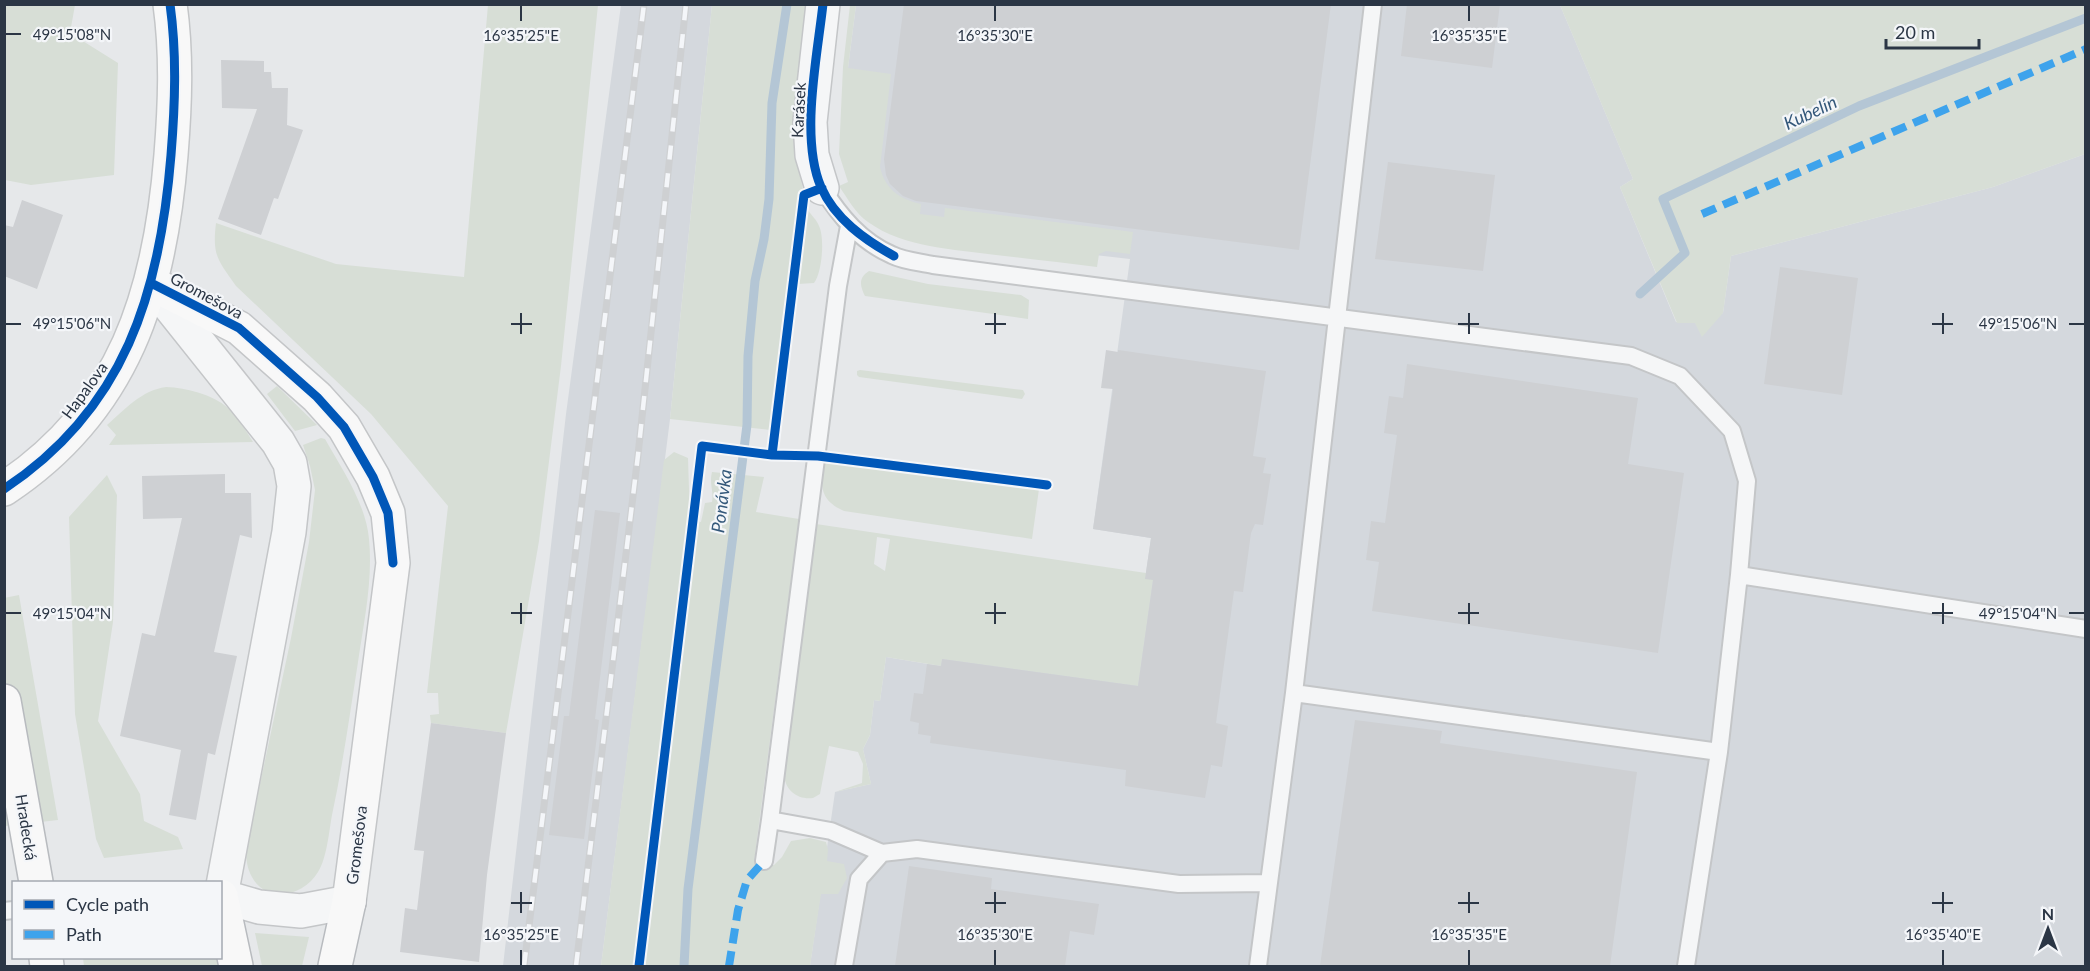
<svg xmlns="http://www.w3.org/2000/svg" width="2090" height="971" font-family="Lato,sans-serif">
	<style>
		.built { fill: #d4d8dd }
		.green { fill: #d7ded6; fill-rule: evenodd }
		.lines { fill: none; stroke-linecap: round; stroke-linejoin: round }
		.stream { stroke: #b4c6d5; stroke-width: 9 }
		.building { fill: #ced0d3 }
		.lane-casing { stroke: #c4c6c8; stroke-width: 20 }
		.street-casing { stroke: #c4c6c8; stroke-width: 36 }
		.secondary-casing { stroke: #c4c6c8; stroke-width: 36 }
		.highway-casing { stroke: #b8bbbf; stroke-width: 36 }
		.lane { stroke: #f5f6f7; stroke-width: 16 }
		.street { stroke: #f5f6f7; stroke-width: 33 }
		.secondary { stroke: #f8f8f8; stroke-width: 33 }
		.highway { stroke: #f8f8f8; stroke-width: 33 }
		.rail-casing { stroke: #ced0d2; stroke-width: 7 }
		.rail { stroke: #f4f6f9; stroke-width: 4.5; stroke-dasharray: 14; stroke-linecap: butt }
		.quiet { stroke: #3ea3ec; stroke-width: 8; stroke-dasharray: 15 8; stroke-linecap: butt }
		.cycleway-casing { stroke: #f4f6f9; stroke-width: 13 }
		.cycleway { stroke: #0057b8; stroke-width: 9 }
		.ticks { fill: none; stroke: #2b3645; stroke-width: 2 }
		.labels { text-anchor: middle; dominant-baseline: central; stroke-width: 4.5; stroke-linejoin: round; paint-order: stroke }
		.street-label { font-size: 16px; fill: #2b3645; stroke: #f4f6f9 }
		.water-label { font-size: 18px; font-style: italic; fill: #34587a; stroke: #f4f6f9 }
		.ticks-label { font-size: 15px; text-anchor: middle; fill: #2b3645; stroke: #f4f6f9; stroke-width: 4.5; stroke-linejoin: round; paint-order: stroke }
	</style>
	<rect width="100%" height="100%" fill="#e6e8ea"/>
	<path class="built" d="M621 5H712L670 419 601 966H503L566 414Z
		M856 5H1560L1633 179 1620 187 1676 322 1695 323 1723 313 1731 256 1993 187 2085 154V966H810L835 792 871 784 863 749 870 735 874 700 880 701 886 657 940 666 942 659 1145 579 1151 538 1093 529 1130 259 945 238 883 200 848 68Z"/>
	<path class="green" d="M4 5H75L70 33 118 63 114 175 31 185 5 180Z
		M488 5H598L561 366 539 541 506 733 431 723 430 715 439 714 438 693H427L448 506 371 414 236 286C218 260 212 256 216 223L336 264 464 277Z
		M712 5H808L797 101 794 151 803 189 800 190 780 337 783 353 778 360 770 430 670 419Z
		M850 5H856L848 68 891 74 880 167C885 189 899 199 921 204L920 214 944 217 945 208 1133 232 1130 254 1106 251 1099 254 1097 267C1064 263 1030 259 996 255 954 249 904 248 868 222 855 213 848 199 839 186L848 182 839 154 843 67Z
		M1560 5H2085V154L1993 187 1731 256 1723 313 1702 337 1695 323H1677L1620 187 1633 179Z
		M808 210C811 215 817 220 819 226 825 238 822 273 814 283L798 284Z
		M869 271 928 284 1021 295 1029 300 1028 319 865 296C860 286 858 278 869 271Z
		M860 370 1023 390 1025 394 1022 399 859 377 857 375V371Z
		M277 386 317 425 295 431 267 394Z
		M166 387C187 388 212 394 228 408 238 417 246 431 253 442L109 445 116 435 107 425C124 410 142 390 166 387Z
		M321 438 325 439C342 469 366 504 369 539 373 580 364 621 358 662 350 713 343 764 332 815 329 831 327 858 318 872 304 896 267 905 252 877 247 868 246 859 246 850L291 638 309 542 315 490 310 466 303 445Z
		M674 452 688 458 690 520 701 522 705 503 712 502C714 491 709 484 712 472L764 477 756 512 799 519 754 862 774 865 782 857 791 841 810 838 826 842 828 850 827 861 844 864 847 878 838 894H821L810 966H601L664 460Z
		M824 462 1039 489 1032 539 844 511C820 500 820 487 824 462Z
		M107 475 117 495 113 622 98 721 140 794 144 821 178 837 183 849 104 858 96 839 75 714 69 517Z
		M816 524 1146 573 1153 580 1138 686 942 659 941 666 886 657 880 701 874 700 870 735 863 749 871 784 835 792 862 783 863 764 858 752 829 746 820 794 813 798C798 800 786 791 784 776ZM877 537 890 539 885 571 874 564Z
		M19 595 58 820 5 826 4 598Z
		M255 933 309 937 302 966H262Z
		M83 958H218L220 966H84Z"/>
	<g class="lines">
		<path class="stream" d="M1640 294 1685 253 1663 199 1859 106 2086 18
			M684 966 688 889 747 425 748 356 755 281 764 239 769 199 772 103 787 4"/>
	</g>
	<path class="building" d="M904 4H1331L1299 250 916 201 903 196 890 184 886 175 884 159Z
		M1407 4H1500L1492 68 1401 56Z
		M221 60 264 61V72H271L272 88H288L287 125 303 130 278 199 274 198 261 235 218 219 257 109 222 108Z
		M1388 162 1495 175 1483 271 1375 259Z
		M22 200 63 215 37 289 4 276V225L13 227Z
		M1780 267 1858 278 1842 395 1764 384Z
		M1106 350 1118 352V350L1266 371 1253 456 1266 458 1263 473 1271 474 1263 525 1255 524 1251 533 1243 592 1234 591 1216 723 1228 726 1222 767 1211 765 1205 798 1125 786 1126 770 930 743 931 736 918 734 919 723 910 721 914 693 923 694 927 664 941 666 942 659 1138 686 1153 580 1145 579 1151 538 1093 529 1113 389 1101 388Z
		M1407 364 1638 398 1628 464 1684 473 1658 653 1372 611 1379 562 1366 560 1371 521 1385 523 1397 435 1384 433 1389 396 1403 398Z
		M225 474V493H251L252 538 240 535 214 652 237 656 215 755 208 753 196 820 169 815 181 750 120 736 142 633 155 636 182 518 143 519 142 476Z
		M595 510 620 513 595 719 599 720 584 839 549 835 564 716H569Z
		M1355 720 1442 731 1440 743 1637 772 1610 966H1320Z
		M431 723 506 733 487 875 479 962 400 952 405 908 417 910 424 851 414 850Z
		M909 866 992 878 991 889 1099 904 1094 935 1070 931 1065 966H895Z"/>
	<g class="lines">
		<defs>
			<path id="lane" d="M822 188C840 216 860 241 892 255 904 261 920 262 933 265L1631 356 1680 376 1732 431 1747 481 1739 575 1719 752 1294 693
				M849 226 838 286 770 820 831 831 882 853
				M1739 575 2086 629
				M764 861 770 820
				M4 911 14 910
				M844 966 859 879 882 853 917 849 1179 884 1269 883
				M1258 966 1294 693 1373 4
				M1686 966 1719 752"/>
			<path id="street" d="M822 188 812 155 810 122 823 4
				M151 283 278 442 290 463 294 486 289 532 221 896 259 907 301 911 349 902"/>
			<path id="secondary" d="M151 283 239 328 317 397 344 427 373 477 388 513 393 563 349 902
				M4 489C125 409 160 293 171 155 175 105 177 55 170 4"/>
			<path id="highway" d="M4 701 36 882
				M221 896 236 966
				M46 958 47 966
				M335 966 349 902"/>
		</defs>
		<use href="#lane" class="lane-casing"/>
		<use href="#street" class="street-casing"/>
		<use href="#secondary" class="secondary-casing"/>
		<use href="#highway" class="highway-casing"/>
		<use href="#lane" class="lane"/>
		<use href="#street" class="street"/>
		<use href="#secondary" class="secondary"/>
		<use href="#highway" class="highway"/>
		<defs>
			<path id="rail" d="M524 966 644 4
				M576 966 638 455 686 4"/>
		</defs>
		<use href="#rail" class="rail-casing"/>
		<use href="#rail" class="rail"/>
		<path class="quiet" d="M1702 214 2086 49
			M729 966 738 910 747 880 764 861"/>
		<defs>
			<path id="cycleway" d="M823 4C817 58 800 138 821 187 835 219 865 240 894 256
				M151 283 239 328 317 397 344 427 373 477 388 513 393 563
				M772 455 804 195 822 188
				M4 489C125 409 160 293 171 155 175 105 177 55 170 4
				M639 966 702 446 772 455 818 456 1047 485"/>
		</defs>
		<use href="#cycleway" class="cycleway-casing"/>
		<use href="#cycleway" class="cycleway"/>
	</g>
	<path class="ticks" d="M521 6V21M995 6V21M1469 6V21M6 34H21M521 313V334M995 313V334M1469 313V334M1943 313V334M6 324H21M511 324H532M985 324H1006M1458 324H1479M1932 324H1953M2069 324H2084M521 603V624M995 603V624M1469 603V624M1943 603V624M6 613H21M511 613H532M985 613H1006M1458 613H1479M1932 613H1953M2069 613H2084M521 892V913M995 892V913M1469 892V913M1943 892V913M511 903H532M985 903H1006M1458 903H1479M1932 903H1953M521 950V965M995 950V965M1469 950V965M1943 950V965"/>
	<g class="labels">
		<g class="street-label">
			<text transform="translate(798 110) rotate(-87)">Karásek</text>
			<text transform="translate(207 295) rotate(28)">Gromešova</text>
			<text transform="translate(84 390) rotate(-54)">Hapalova</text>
			<text transform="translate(27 827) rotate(81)">Hradecká</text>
			<text transform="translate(356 845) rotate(-83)">Gromešova</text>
		</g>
		<g class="water-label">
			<text transform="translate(1810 112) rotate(-25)">Kubelín</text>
			<text transform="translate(721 501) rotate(-83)">Ponávka</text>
		</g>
	</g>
	<g class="ticks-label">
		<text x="72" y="40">49°15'08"N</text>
		<text x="521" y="41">16°35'25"E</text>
		<text x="995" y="41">16°35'30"E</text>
		<text x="1469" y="41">16°35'35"E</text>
		<text x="72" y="329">49°15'06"N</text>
		<text x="2018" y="329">49°15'06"N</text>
		<text x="72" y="619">49°15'04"N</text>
		<text x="2018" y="619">49°15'04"N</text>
		<text x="521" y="940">16°35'25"E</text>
		<text x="995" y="940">16°35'30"E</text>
		<text x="1469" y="940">16°35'35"E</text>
		<text x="1943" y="940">16°35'40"E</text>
	</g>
	<rect width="2090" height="971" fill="none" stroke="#2b3645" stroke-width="12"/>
	<rect x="12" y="881" width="210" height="78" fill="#f4f6f9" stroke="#a4a9b1" stroke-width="1.5"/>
	<rect x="24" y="900" width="30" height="9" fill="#0057b8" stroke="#a4a9b1" stroke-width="1.5"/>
	<text x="66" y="911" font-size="18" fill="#2b3645">Cycle path</text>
	<rect x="24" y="930" width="30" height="9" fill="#3ea3ec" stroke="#a4a9b1" stroke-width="1.5"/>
	<text x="66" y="941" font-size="18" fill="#2b3645">Path</text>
	<g transform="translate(2048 929)" stroke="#f4f6f9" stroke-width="4.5" paint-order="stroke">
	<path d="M0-4.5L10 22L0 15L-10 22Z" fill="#2b3645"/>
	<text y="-9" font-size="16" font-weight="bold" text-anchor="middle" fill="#2b3645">N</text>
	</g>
	<path d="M1886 39v9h93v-9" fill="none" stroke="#2b3645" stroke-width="3"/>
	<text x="1895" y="39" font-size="18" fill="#2b3645" stroke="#f4f6f9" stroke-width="4.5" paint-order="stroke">20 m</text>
</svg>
